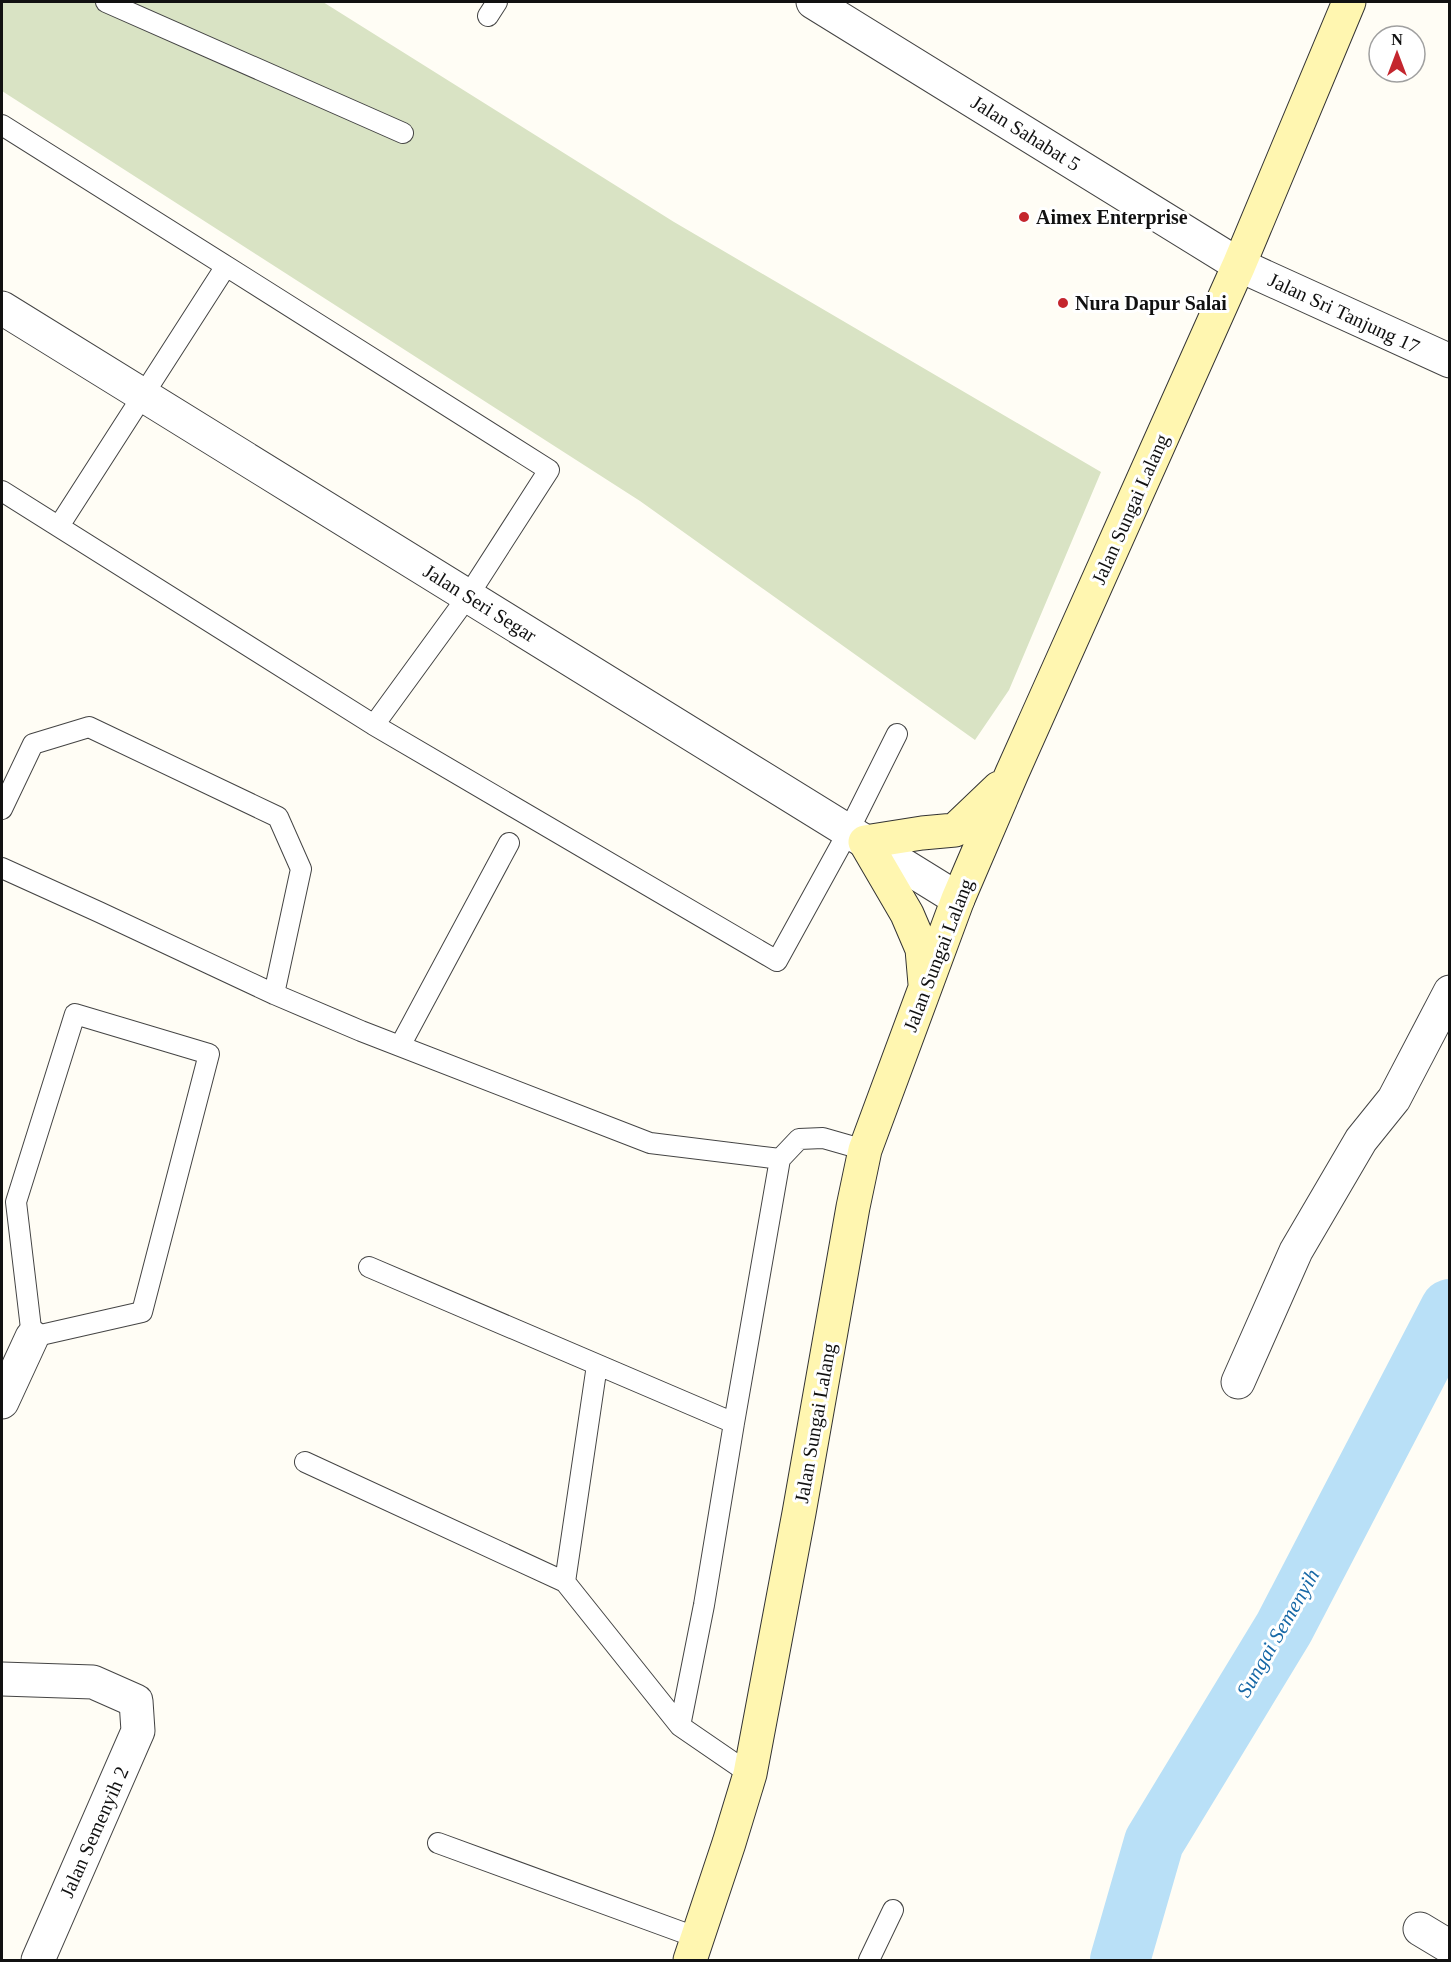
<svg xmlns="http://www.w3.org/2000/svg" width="1451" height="1962" font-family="Georgia,serif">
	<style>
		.cemetery { fill: #d9e3c4 }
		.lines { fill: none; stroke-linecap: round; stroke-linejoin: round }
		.river { stroke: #b9e0f7; stroke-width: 60 }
		.lane-casing { stroke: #444; stroke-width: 22 }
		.street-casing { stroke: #444; stroke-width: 35 }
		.secondary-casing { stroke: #333; stroke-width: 35 }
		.lane { stroke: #fff; stroke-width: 20 }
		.street { stroke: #fff; stroke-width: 33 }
		.secondary { stroke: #fff6b0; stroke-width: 33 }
		.poi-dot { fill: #c4262e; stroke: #fff; stroke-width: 2 }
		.labels { text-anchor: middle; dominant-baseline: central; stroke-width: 6; stroke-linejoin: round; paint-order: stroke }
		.street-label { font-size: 20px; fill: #111; stroke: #fff }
		.poi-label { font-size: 20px; font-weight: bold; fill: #111; stroke: #fff; text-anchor: start }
		.water-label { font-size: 21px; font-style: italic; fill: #1768a6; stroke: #fff }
	</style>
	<rect width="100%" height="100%" fill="#fffdf5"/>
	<path class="cemetery" d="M2 2H323L674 222 1101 472 1009 690 975 740 640 501 2 91Z"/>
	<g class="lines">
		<path class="river" d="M1120 1960 1154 1842 1284 1628 1450 1309"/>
		<defs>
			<path id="lane" d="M106 2 403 133
				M488 16 497 2
				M2 125 226 266
				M2 491 374 725 777 961 848 832 897 734
				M59 526 226 266 549 470 468 596 374 725
				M2 809 33 744 89 727 278 817 301 869 274 994
				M2 868 99 912 274 994 361 1031 650 1143 780 1159 799 1139 823 1138 865 1150
				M75 1014 209 1054 142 1312 32 1337 16 1202Z
				M400 1046 509 843
				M369 1267 734 1423
				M305 1462 565 1582 680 1726 750 1774
				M565 1582 597 1365
				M680 1726 704 1605 734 1423 780 1159
				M438 1843 698 1938
				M869 1960 893 1910"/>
			<path id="street" d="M813 2 1239 265 1450 361
				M2 308 958 899
				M1238 1382 1296 1251 1361 1140 1394 1099 1450 992
				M2 1402 32 1337
				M2 1679 93 1682 136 1701 138 1731 38 1960
				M1420 1929 1450 1947"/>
			<path id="secondary" d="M925 984 922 949 907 914 865 842 922 833 955 830 999 788
				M690 1960 729 1843 750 1774 799 1513 853 1207 865 1150 958 899 1012 773 1239 265 1349 2"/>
		</defs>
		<use href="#lane" class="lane-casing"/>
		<use href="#street" class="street-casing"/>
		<use href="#secondary" class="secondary-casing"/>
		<use href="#lane" class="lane"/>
		<use href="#street" class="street"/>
		<use href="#secondary" class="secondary"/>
	</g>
	<g class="poi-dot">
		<circle cx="1024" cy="217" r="6"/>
		<circle cx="1063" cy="303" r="6"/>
	</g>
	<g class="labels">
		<g class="street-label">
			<text transform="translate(1026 133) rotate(32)">Jalan Sahabat 5</text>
			<text transform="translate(1344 313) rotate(25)">Jalan Sri Tanjung 17</text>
			<text transform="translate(1130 509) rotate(-66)">Jalan Sungai Lalang</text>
			<text transform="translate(480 603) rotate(32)">Jalan Seri Segar</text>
			<text transform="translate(938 955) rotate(-69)">Jalan Sungai Lalang</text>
			<text transform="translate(815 1423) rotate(-80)">Jalan Sungai Lalang</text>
			<text transform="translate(94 1832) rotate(-66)">Jalan Semenyih 2</text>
		</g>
		<g class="poi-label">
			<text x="1036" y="217">Aimex Enterprise</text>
			<text x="1075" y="303">Nura Dapur Salai</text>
		</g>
		<g class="water-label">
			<text transform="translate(1278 1633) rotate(-60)">Sungai Semenyih</text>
		</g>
	</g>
	<rect width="1451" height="1962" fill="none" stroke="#111111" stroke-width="6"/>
	<g transform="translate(1397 54)"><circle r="28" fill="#ffffff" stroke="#a0a0a0" stroke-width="1.5"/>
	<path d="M0-4.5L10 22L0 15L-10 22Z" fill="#c4262e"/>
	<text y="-9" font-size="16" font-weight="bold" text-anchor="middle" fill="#111111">N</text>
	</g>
</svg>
